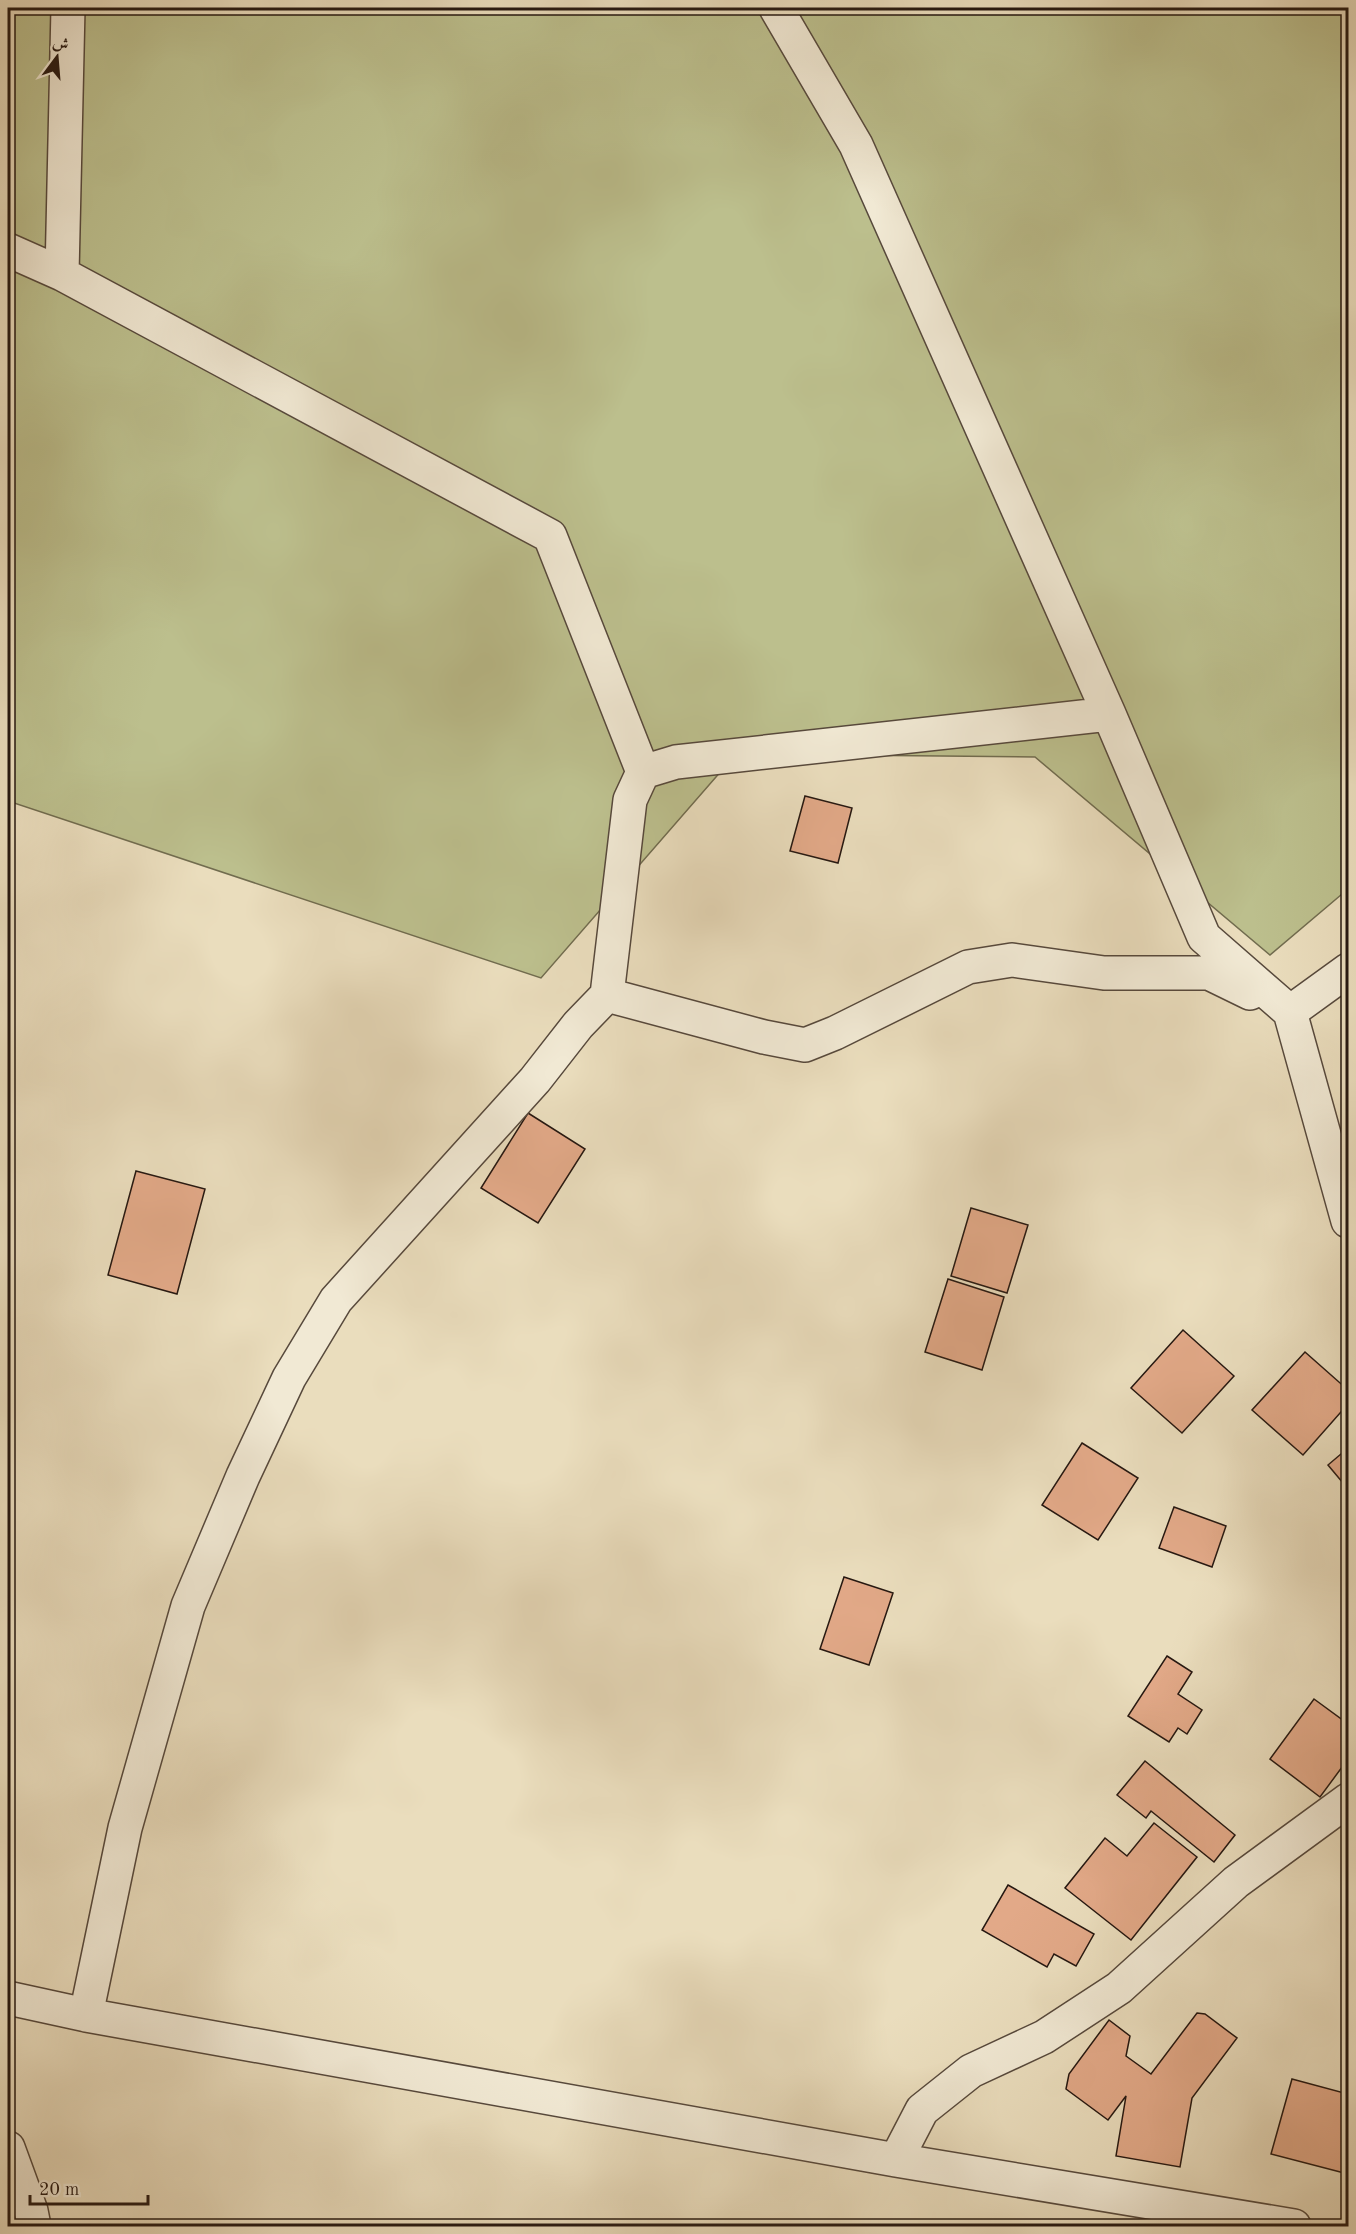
<svg xmlns="http://www.w3.org/2000/svg" width="1356" height="2234" font-family="'Old Standard TT',Amiri,serif">
	<style>
		.green { fill: #bcbf8d; stroke: #716c4f; stroke-width: 1.5 }
		.building { fill: #e2a988; stroke: #261811; stroke-width: 1.5 }
		.lines { fill: none; stroke-linecap: round; stroke-linejoin: round }
		.minor-casing { stroke: #57493c; stroke-width: 36 }
		.minor { stroke: #f1e9d4; stroke-width: 33 }
	</style>
	<rect width="100%" height="100%" fill="#eaddbd"/>
	<filter id="stains"><feTurbulence type="fractalNoise" baseFrequency=".00333" numOctaves="4"/><feColorMatrix values="0 0 0 0 .2 0 0 0 0 .09 0 0 0 0 .02 0 0 0 .5 -.17"/></filter>
	<radialGradient id="worn" r=".72"><stop offset=".6" stop-color="#630" stop-opacity="0"/><stop offset="1" stop-color="#630" stop-opacity=".3"/></radialGradient>
	<path class="green" d="M8 8H1348V889L1270 955 1035 757 736 754 541 978 8 801Z"/>
	<path class="building" d="M805 796 852 808 838 863 790 851Z
		M528 1113 585 1149 538 1223 481 1188Z
		M136 1171 205 1189 177 1294 108 1275Z
		M971 1208 1028 1225 1007 1293 951 1276Z
		M948 1279 1004 1297 982 1370 925 1352Z
		M1183 1330 1234 1376 1182 1433 1131 1388Z
		M1305 1352 1348 1390V1404L1303 1455 1252 1410Z
		M1082 1443 1138 1478 1098 1540 1042 1505Z
		M1348 1448V1489L1328 1465Z
		M1174 1507 1226 1526 1212 1567 1159 1548Z
		M844 1577 893 1593 869 1665 820 1649Z
		M1167 1656 1192 1672 1178 1694 1202 1710 1187 1734 1178 1728 1169 1742 1128 1716Z
		M1314 1699 1348 1724V1759L1320 1797 1270 1759Z
		M1145 1761 1235 1835 1214 1862 1151 1811 1146 1818 1117 1795Z
		M1154 1823 1197 1857 1131 1940 1065 1888 1105 1838 1127 1856Z
		M1008 1885 1094 1934 1076 1966 1054 1954 1047 1967 982 1930Z
		M1197 2013 1205 2014 1237 2038 1192 2098 1180 2167 1116 2156 1126 2096 1108 2120 1066 2089 1069 2074 1109 2020 1130 2036 1126 2056 1151 2074Z
		M1292 2079 1348 2094V2174L1271 2154Z"/>
	<g class="lines">
		<defs>
			<path id="minor" d="M68 8 62 274 550 536 643 772
				M776 8 856 145 1109 714 1204 937 1290 1012 1348 1221
				M8 250 62 274
				M607 995 764 1037 805 1045 835 1033 968 967 1012 960 1104 973H1209L1250 993
				M1290 1012 1348 970
				M8 1998 86 2015 896 2160 1294 2226
				M86 2015 125 1828 188 1606 243 1476 289 1378 336 1300 535 1080 578 1025 607 995 630 800 643 772 676 762 1109 714
				M8 2148 31 2211 34 2226
				M896 2160 922 2110 971 2071 1044 2037 1119 1988 1236 1882 1348 1800"/>
		</defs>
		<use href="#minor" class="minor-casing"/>
		<use href="#minor" class="minor"/>
	</g>
	<rect width="1356" height="2234" fill="none" stroke="#eaddbd" stroke-width="30"/>
	<rect x="9" y="9" width="1338" height="2216" fill="none" stroke="#261811" stroke-width="3"/>
	<rect x="15" y="15" width="1326" height="2204" fill="none" stroke="#261811" stroke-width="1.5"/>
	<g transform="translate(57 57) rotate(16)" stroke="#f1e9d4" stroke-width="4.5" paint-order="stroke">
	<path d="M0-4.5L10 22L0 15L-10 22Z" fill="#261811"/>
	<text y="-9" font-size="16" font-weight="bold" text-anchor="middle" fill="#261811">ش</text>
	</g>
	<path d="M30 2195v9h118v-9" fill="none" stroke="#261811" stroke-width="3"/>
	<text x="39" y="2195" font-size="18" fill="#261811" stroke="#f1e9d4" stroke-width="4.5" paint-order="stroke">20 m</text>
	<rect width="100%" height="100%" filter="url(#stains)"/>
	<rect width="100%" height="100%" fill="url(#worn)"/>
</svg>
